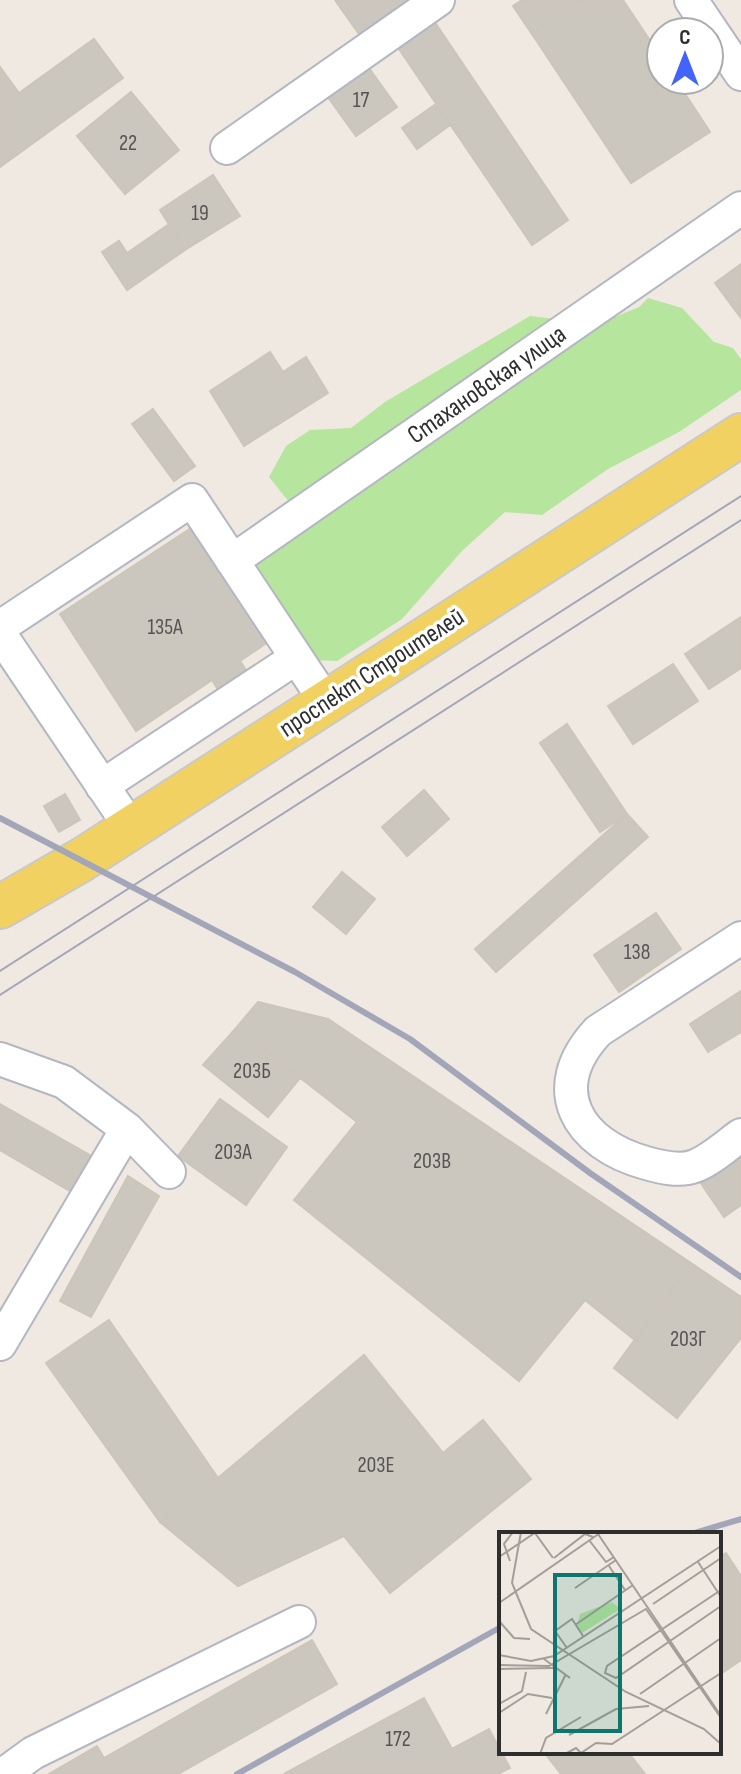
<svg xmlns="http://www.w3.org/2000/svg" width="741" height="1774" font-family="'Sofia Sans Condensed',sans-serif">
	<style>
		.green { fill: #b6e59e }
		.building { fill: #cbc7bf; stroke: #cbc5ba; stroke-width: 2 }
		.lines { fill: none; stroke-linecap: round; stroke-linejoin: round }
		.minor-casing { stroke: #b4b7c1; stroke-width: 36 }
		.major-casing { stroke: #c9c9c9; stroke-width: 46 }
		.minor { stroke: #fff; stroke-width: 32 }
		.major { stroke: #f2d163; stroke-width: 42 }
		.tram { stroke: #a3a6b8; stroke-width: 2 }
		.rail { stroke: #a3a6b8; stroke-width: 6 }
		.labels { text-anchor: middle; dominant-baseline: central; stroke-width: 7; stroke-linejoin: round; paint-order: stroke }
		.number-label { font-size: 22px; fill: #555452 }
		.street-label { font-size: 26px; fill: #2e2e2e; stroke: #fff }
		.inset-road { fill: none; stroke: #a29e99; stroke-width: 2 }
		.view { fill: #0f766e; fill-opacity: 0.15; stroke: #0f766e; stroke-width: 4 }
		.inset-edge { fill: none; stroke: #2e2e2e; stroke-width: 4 }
	</style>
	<rect width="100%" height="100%" fill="#efe9e1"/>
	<path class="green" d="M648 298 682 308 714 342 733 348 741 359V390L679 432 608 469 542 515 505 512 462 551 402 619 337 661 312 660 246 570 302 518 269 477 286 446 310 430 351 428 385 402 530 316 563 320 610 319 639 307Z"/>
	<path class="building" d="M335 0H407L359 34Z
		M522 0H581L532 34 513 6Z
		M581 0H623L661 57V80H676L710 132 631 183 532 34Z
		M434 21 568 220 532 245 397 46Z
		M94 39 123 78 0 167V67L19 93Z
		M366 64 397 107 356 136 325 93Z
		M131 92 179 150 125 194 77 136Z
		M436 104 450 125 417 149 402 128Z
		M213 175 240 216 185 250 160 210Z
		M168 225 185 250 127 290 102 252 119 241 127 253Z
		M741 264V318L715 283Z
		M270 352 283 372 306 357 328 393 244 446 210 391Z
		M153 409 195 466 174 481 132 424Z
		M196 525 271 640 240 661 254 682 225 701 212 680 136 731 60 614Z
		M741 617V668L709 689 685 654Z
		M673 664 698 701 633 744 608 706Z
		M567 724 627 814 600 832 540 743Z
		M424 790 449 819 407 856 382 827Z
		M65 794 80 820 59 832 44 806Z
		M627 814 648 837 496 972 475 949Z
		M342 872 375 899 346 934 313 907Z
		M656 913 681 949 619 992 594 955Z
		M741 991V1032L708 1052 690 1024Z
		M258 1002 328 1019 691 1263 636 1341 585 1300 519 1381 294 1200 357 1122 236 1028Z
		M236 1028 301 1077 268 1117 203 1065Z
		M220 1099 287 1147 246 1205 178 1156Z
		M0 1104 93 1157 75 1194 0 1150Z
		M741 1153V1205L724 1217 700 1182Z
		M128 1176 159 1196 91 1317 60 1301Z
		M691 1263 741 1297V1338L677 1418 614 1368Z
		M109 1320 218 1478 160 1522 46 1363Z
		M364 1355 443 1453 483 1420 531 1479 390 1593 344 1536 238 1586 160 1522 218 1478Z
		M726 1553 741 1576V1660L719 1675V1557Z
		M312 1640 337 1684 178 1774H49L97 1746 104 1758Z
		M424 1698 452 1749 489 1729 510 1768 498 1774H284Z
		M553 1752H628L645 1774H561L547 1756Z"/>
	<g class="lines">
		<defs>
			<path id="minor" d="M691 0 741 74
				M227 148 438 0
				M232 561 741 208
				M0 627 192 500 326 702
				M0 634 131 828
				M102 786 296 658
				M741 938 598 1031C544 1089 577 1144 646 1163 660 1167 680 1172 695 1166 711 1160 727 1145 741 1135
				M0 1059 64 1082 127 1129 169 1172
				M0 1344 127 1129
				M4 1774 33 1753 299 1622"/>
			<path id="major" d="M0 907 83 859 741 435"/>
		</defs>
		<use href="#minor" class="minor-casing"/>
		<use href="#major" class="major-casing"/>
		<use href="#minor" class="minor"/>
		<use href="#major" class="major"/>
		<path class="tram" d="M0 971 741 496
			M0 995 741 520"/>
		<path class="rail" d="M0 818 295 972 410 1039 590 1173 741 1277
			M691 1534 741 1519
			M237 1774 501 1627"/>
	</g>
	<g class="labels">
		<g class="number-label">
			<text x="361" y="100">17</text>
			<text x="128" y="143">22</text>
			<text x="200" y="213">19</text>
			<text x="165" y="627">135А</text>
			<text x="637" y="952">138</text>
			<text x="252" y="1071">203Б</text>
			<text x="233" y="1152">203А</text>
			<text x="432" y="1161">203В</text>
			<text x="688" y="1339">203Г</text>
			<text x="376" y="1465">203Е</text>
			<text x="398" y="1739">172</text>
		</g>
		<g class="street-label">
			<text transform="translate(487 385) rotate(-35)">Стахановская улица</text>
			<text transform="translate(372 673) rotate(-33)">проспект Строителей</text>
		</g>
	</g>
	<g transform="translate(499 1532)">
		<rect width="222" height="222" fill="#efe9e1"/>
		<path d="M113 70 121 77 83 101 78 93 81 82Z" fill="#b6e59e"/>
		<path class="inset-road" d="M22 0 13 51 32 97 127 160 205 197 222 212M36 1 54 26M99 2 222 184M90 8 107 30 115 25M0 25 37 0M55 26 86 2 94 5M11 29 5 12 14 0M199 30 222 65M110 34 126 58M76 56 117 28M222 58 108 134 106 141 117 146 222 74M0 71 101 1M154 72 222 26M1 90 15 106 31 107M76 93 134 53M68 116 56 99 73 87 84 104M0 123 32 129 55 124 222 14M45 127 71 146M0 133 50 134 147 77 222 186M0 137 54 136M141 162 222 106M0 172 23 159 27 140M0 181 29 162 53 166M47 182 67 142M70 203 117 177 150 174M41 222 47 206 82 185M66 222 77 216 82 221 97 211 113 212 222 141"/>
		<path class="view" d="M56 43H121V199H56Z"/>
		<rect width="222" height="222" class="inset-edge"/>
	</g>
	<g transform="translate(685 56)"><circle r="38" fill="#ffffff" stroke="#ababab" stroke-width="2"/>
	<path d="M0-6L14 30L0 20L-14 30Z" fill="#4264fb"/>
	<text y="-12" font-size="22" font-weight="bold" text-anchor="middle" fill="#2e2e2e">С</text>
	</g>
</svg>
